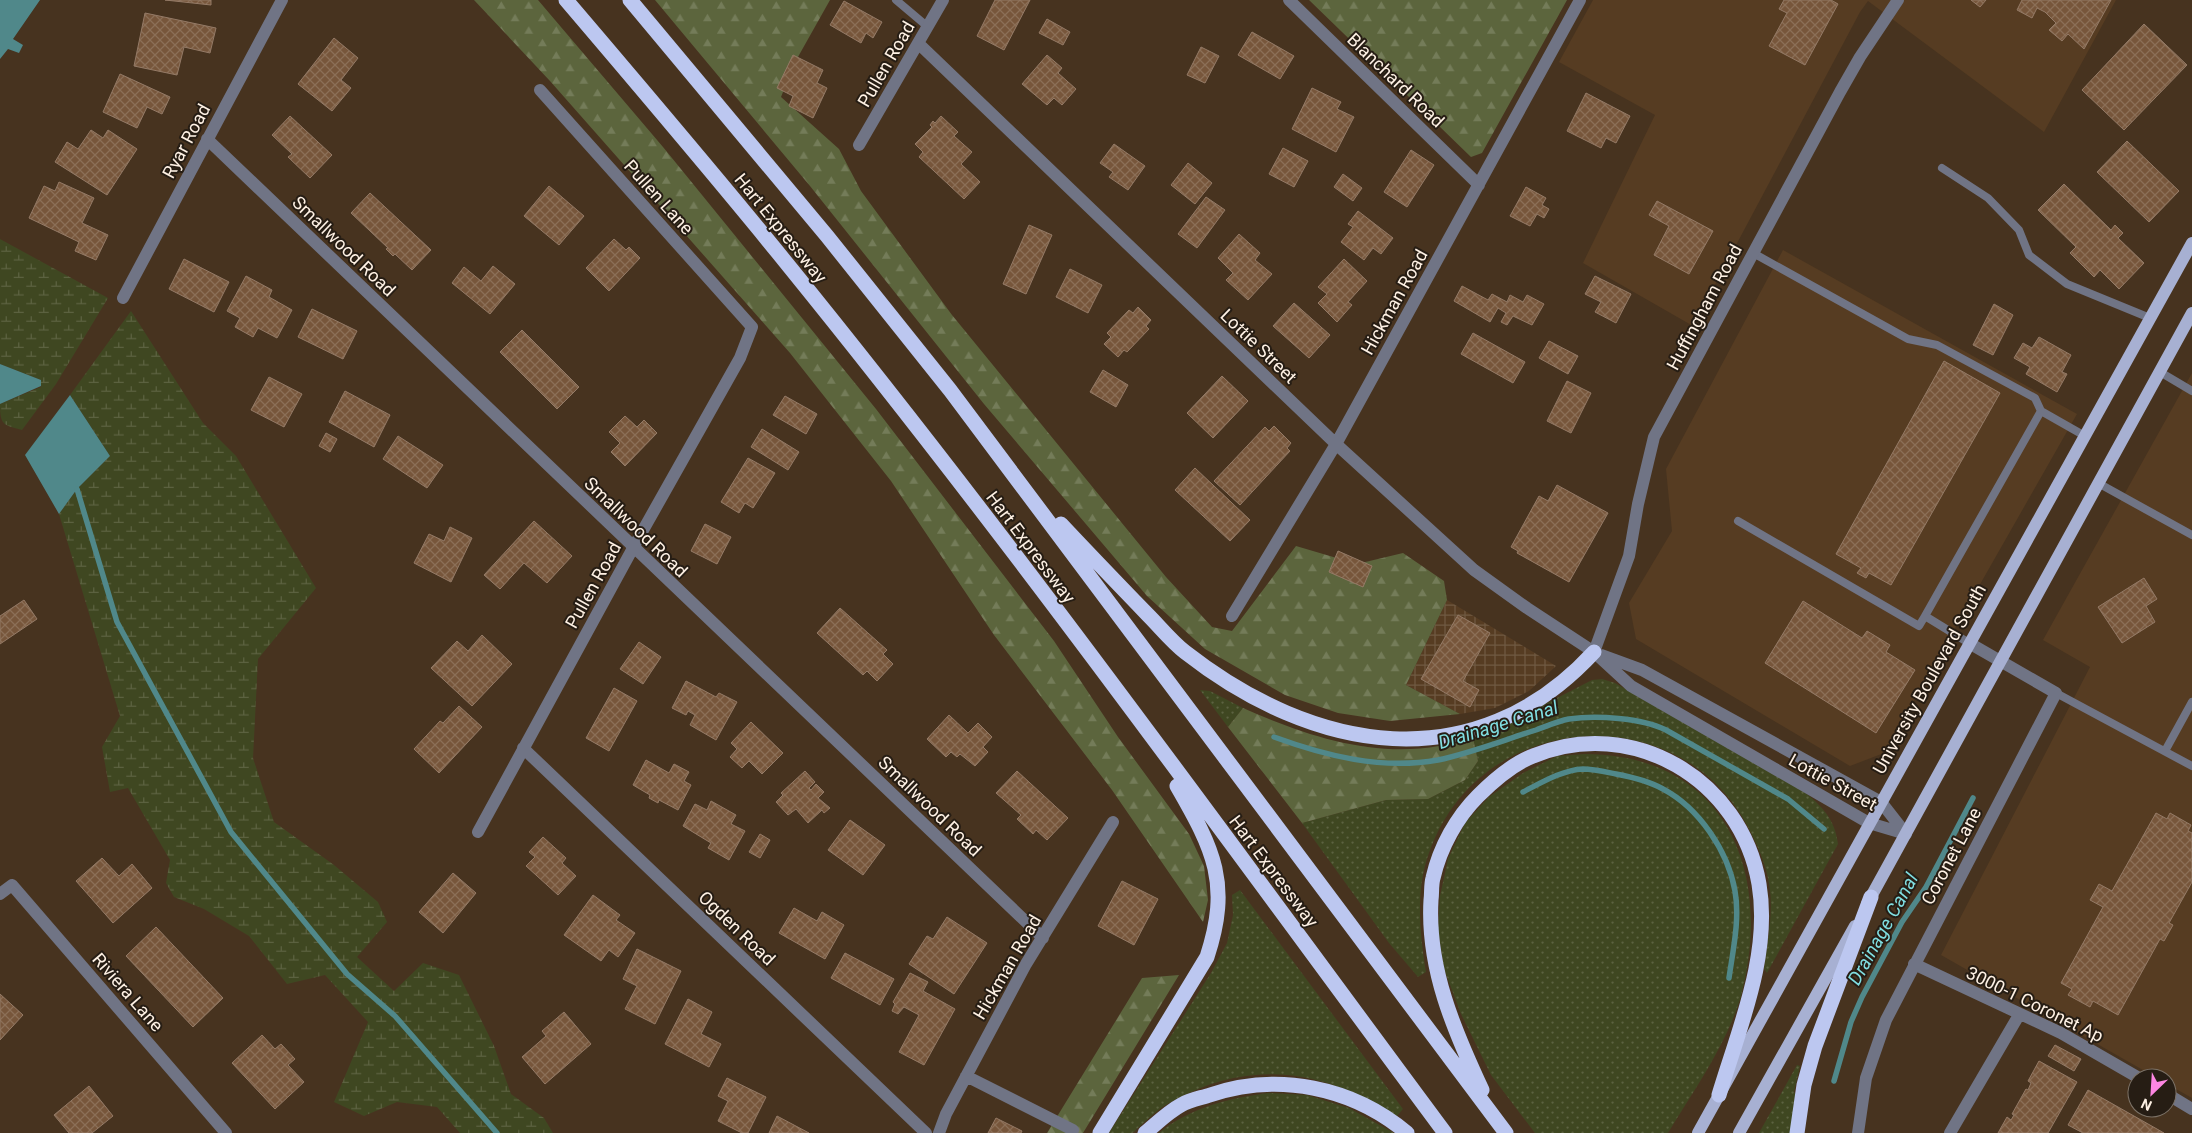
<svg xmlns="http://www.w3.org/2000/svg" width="2192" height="1133" font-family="Roboto,sans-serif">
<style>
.built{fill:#563c22}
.industrial{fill:url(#industrial-grid)}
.grass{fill:url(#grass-dots)}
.forest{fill:url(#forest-firs)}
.wetland{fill:url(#wetland-marsh)}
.water{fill:#50888a}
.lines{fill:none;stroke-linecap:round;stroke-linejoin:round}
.stream{stroke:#50888a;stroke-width:5.5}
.building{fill:url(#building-cross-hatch);stroke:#947a66}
.service{stroke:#707485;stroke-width:8}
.minor{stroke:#707485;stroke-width:12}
.primary{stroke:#a7b0d2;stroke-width:12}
.motorway{stroke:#bcc7f0;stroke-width:15}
.labels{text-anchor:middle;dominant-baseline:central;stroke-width:4;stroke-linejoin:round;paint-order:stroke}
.street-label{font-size:18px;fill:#fef1e4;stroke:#261d14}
.water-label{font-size:19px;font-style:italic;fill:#80dee1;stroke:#261d14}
</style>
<defs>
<pattern id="industrial-grid" width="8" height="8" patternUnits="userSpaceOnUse" patternTransform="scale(1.25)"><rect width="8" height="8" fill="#563c22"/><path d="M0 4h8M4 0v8" fill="none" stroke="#6f5942"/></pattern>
<pattern id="grass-dots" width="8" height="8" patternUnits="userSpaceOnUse" patternTransform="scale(1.25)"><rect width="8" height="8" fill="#3f4721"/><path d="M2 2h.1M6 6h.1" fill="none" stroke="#5c6241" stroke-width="1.8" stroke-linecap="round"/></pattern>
<pattern id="forest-firs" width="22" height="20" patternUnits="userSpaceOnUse" patternTransform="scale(1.25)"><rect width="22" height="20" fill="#5c653d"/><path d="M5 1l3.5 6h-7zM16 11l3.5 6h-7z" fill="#747c59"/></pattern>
<pattern id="wetland-marsh" width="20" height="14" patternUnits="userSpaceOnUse" patternTransform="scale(1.25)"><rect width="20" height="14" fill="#3f4721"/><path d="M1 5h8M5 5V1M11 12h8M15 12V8" fill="none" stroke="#5c6241"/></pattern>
<pattern id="building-cross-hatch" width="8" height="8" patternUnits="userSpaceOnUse" patternTransform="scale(1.25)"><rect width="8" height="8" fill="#77563b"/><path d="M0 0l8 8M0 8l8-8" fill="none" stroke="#8b6f57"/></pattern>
</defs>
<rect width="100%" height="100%" fill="#47331f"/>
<path class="built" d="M 1593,0 L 2116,0 L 2044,132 L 1868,1 L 1860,12 L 1693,326 L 1583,263 L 1655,115 L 1559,62 Z
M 1783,250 L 2077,414 L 1884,753 L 1850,766 L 1636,639 L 1629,603 L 1672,531 L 1666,469 Z
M 2192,373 L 2192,1098 L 2167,1084 L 2167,1078 L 2157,1078 L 1941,955 L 2090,667 L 2043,640 Z"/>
<path class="industrial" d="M 1447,600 L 1556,666 L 1529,691 L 1495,708 L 1460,714 L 1406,685 Z"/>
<path class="grass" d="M 1602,679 L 1615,683 L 1803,791 C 1822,806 1835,819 1838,844 L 1767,973 L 1764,969 C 1767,944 1773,917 1770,890 C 1768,872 1761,853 1753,837 C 1688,694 1480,706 1429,853 C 1415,891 1420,934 1426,972 L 1418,977 L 1389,943 L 1302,823 L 1386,800 L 1428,799 L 1465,780 L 1478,761 L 1473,738 L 1491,732 L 1592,680 Z
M 1200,690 L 1210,691 L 1243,708 L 1228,727 Z
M 1585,754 C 1726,755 1774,872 1741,996 C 1727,1044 1694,1090 1668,1133 L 1535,1133 L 1491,1075 L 1461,1014 L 1444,969 L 1438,930 L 1440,896 L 1448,859 L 1465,823 L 1489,797 L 1523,773 L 1557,756 Z
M 1240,890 L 1403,1109 L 1397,1116 C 1322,1069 1250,1058 1171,1102 C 1159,1108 1148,1119 1138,1128 C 1136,1129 1135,1132 1132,1133 C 1127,1133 1115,1133 1109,1133 L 1211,973 L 1227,943 L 1233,915 L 1232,895 Z
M 1797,1065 L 1800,1066 L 1794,1092 L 1796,1094 L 1790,1133 L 1759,1133 Z
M 1268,1093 L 1307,1095 L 1349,1108 L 1394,1133 L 1159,1133 C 1189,1108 1229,1098 1268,1093 Z"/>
<path class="forest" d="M 474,0 L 538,0 L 663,147 L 876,409 L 1054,641 L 1118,737 L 1189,834 L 1204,866 L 1208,900 L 1203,922 L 1112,790 L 994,635 L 891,481 L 790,353 L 550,81 Z
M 655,0 L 830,0 L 794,64 L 781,97 L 839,149 L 861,191 L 952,315 L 1166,577 L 1212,627 L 1232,631 L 1296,546 L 1357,564 L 1403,553 L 1444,581 L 1447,600 L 1406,685 L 1460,714 L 1390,721 L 1338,713 L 1285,695 L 1205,649 L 1147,596 L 984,404 L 810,186 Z
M 1309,0 L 1567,0 L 1482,153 L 1471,157 Z
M 1243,708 C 1304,735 1372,758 1439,746 C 1451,745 1462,741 1473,738 L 1478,761 L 1465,780 L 1428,799 L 1386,800 L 1302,823 L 1228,727 Z
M 1179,975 L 1083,1133 L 1047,1133 L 1142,978 Z"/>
<path class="wetland" d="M 0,239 L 108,298 L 56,384 L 22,430 C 3,425 0,425 0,404 L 41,387 L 41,380 L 0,364 Z
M 131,311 L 203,423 L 236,456 L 316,588 L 258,659 L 253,758 L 274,822 L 334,865 L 378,902 L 387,922 L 357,957 L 394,991 L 423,963 L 459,975 L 494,1046 L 511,1094 L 544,1118 L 553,1133 L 460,1133 L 437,1107 L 397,1102 L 364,1116 L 334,1102 L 368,1022 L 325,975 L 287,984 L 249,936 L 204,909 L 174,897 L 166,883 L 170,860 L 128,788 L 110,792 L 102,747 L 120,716 L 59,514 L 77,489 L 110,456 L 70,395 Z"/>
<path class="water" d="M 0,0 L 40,0 L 13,39 L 23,45 L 19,53 L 8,49 L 0,59 Z
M 0,364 L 41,380 L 41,386 L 0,404 Z
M 70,395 L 110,456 L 77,489 L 59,514 L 25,455 Z"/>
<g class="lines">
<path class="stream" d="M 77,489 L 117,622 L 231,832 L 347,974 L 395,1016 L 497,1133
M 1274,737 C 1326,756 1381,770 1438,760 C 1471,753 1504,740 1536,730 C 1547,726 1558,721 1569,719 C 1596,715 1642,718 1666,730 L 1788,799 L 1824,829
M 1523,792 C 1541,783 1562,770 1583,769 C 1593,769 1606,772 1616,774 C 1632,777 1649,781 1663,789 C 1699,808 1728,851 1735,891 C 1740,919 1733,950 1729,978
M 1834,1081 L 1851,1022 L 1862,997 L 1902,922 L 1926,887 L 1973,798"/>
</g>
<path class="building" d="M 165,0 L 211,0 L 211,5 Z
M 995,0 L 1030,0 L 1004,50 L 977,36 Z
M 1784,0 L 1831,0 L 1838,4 L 1805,65 L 1769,46 L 1787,13 L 1779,9 Z
M 1971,0 L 1986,0 L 1980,7 Z
M 2022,0 L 2111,0 L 2084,49 L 2068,34 L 2062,41 L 2049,30 L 2056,23 L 2045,12 L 2037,8 L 2032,18 L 2017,10 Z
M 844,1 L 882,22 L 873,38 L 866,33 L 861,43 L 830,25 Z
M 145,13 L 216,28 L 210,53 L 184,47 L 177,75 L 134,66 Z
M 1047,19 L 1070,32 L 1063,45 L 1039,33 Z
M 2144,24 L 2187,65 L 2124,130 L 2082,90 Z
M 1252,32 L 1294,56 L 1280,79 L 1238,55 Z
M 334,38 L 358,58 L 341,80 L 351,88 L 332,111 L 298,84 Z
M 1201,47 L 1219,56 L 1205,83 L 1187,75 Z
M 793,55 L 823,70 L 817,83 L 827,88 L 813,118 L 789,106 L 793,96 L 777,88 Z
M 1047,55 L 1062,68 L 1058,73 L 1076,89 L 1062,105 L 1054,98 L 1047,105 L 1022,84 Z
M 120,74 L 170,97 L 162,114 L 147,107 L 137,128 L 103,112 Z
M 1312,88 L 1341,102 L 1337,109 L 1354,117 L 1336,152 L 1292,129 Z
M 1586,93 L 1630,116 L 1616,143 L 1606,138 L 1601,148 L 1567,131 Z
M 290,116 L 332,155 L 310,178 L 288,157 L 292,154 L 272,135 Z
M 941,116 L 958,132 L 954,136 L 972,152 L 961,164 L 980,182 L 964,199 L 919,157 L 923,152 L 915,144 L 932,127 L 930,125 L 933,121 L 935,123 Z
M 91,130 L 103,138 L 108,130 L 137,149 L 107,195 L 55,162 L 67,142 L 78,149 Z
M 2127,141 L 2179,191 L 2149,222 L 2097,172 Z
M 1114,144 L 1145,166 L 1128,190 L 1109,177 L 1113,172 L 1100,163 Z
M 1283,148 L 1308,161 L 1294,187 L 1269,174 Z
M 1411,150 L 1434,165 L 1407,207 L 1384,192 Z
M 1188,163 L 1212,183 L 1195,204 L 1171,185 Z
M 1343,174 L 1362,188 L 1353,201 L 1334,187 Z
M 59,182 L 94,198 L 82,223 L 108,235 L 96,260 L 75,251 L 79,242 L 29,218 L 44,186 L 55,191 Z
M 2064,184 L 2111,230 L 2115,225 L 2123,233 L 2118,238 L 2144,263 L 2119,289 L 2100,270 L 2094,277 L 2070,253 L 2076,247 L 2038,210 Z
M 549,186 L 584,216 L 559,245 L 524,216 Z
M 1526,187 L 1546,198 L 1542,205 L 1549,209 L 1544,218 L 1537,214 L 1530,226 L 1510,216 Z
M 370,193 L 431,250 L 412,270 L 395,254 L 393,256 L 386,249 L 388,248 L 351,213 Z
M 1206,197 L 1225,210 L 1197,248 L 1178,234 Z
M 1657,201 L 1713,231 L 1689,274 L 1654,255 L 1669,226 L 1649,215 Z
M 1358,211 L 1393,238 L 1381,254 L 1373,248 L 1364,260 L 1341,242 L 1353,227 L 1348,224 Z
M 1029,225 L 1052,235 L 1026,294 L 1003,284 Z
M 1239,234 L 1260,253 L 1255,260 L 1272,274 L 1248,300 L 1226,280 L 1233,273 L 1218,258 Z
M 614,239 L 626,250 L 629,247 L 640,258 L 609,291 L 586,268 Z
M 184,259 L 229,282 L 214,312 L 169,289 Z
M 1344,259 L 1367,281 L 1348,302 L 1352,305 L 1337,322 L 1318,303 L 1327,294 L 1318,287 Z
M 493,266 L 515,284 L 490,314 L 452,283 L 464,267 L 481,281 Z
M 1070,269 L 1102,285 L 1088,313 L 1056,297 Z
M 246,276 L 272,290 L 269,297 L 292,310 L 277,338 L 258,328 L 253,337 L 235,327 L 240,318 L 227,311 Z
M 1595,276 L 1631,294 L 1616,323 L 1595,312 L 1601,302 L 1585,294 Z
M 1462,286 L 1488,300 L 1492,294 L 1507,302 L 1510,295 L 1523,302 L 1527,295 L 1544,304 L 1532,325 L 1513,316 L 1507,325 L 1501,322 L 1506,313 L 1498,308 L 1490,322 L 1454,301 Z
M 1294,303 L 1330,335 L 1309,358 L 1273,326 Z
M 1994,304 L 2013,315 L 1993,355 L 1973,345 Z
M 1138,307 L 1151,320 L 1146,326 L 1149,329 L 1127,352 L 1124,350 L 1118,357 L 1104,344 L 1111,337 L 1107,333 L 1129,310 L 1133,313 Z
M 312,309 L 357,331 L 343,359 L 298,337 Z
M 522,330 L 579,387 L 557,409 L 500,352 Z
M 1473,333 L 1525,362 L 1513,383 L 1461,354 Z
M 2039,337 L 2071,355 L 2062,372 L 2067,374 L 2057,392 L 2026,374 L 2030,367 L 2014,358 L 2023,343 L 2032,348 Z
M 1549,341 L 1578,356 L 1568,374 L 1539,358 Z
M 1944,361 L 2000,393 L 1891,585 L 1869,573 L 1866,578 L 1857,573 L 1861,568 L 1836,554 Z
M 1103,370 L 1128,385 L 1116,407 L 1090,392 Z
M 1222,376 L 1248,401 L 1213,438 L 1187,413 Z
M 269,377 L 302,394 L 284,427 L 251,410 Z
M 1567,381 L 1591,393 L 1571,433 L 1547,421 Z
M 345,391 L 390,415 L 374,447 L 329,422 Z
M 785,396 L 817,414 L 806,434 L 773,415 Z
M 625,416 L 637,427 L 644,420 L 657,433 L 625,466 L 611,452 L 620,443 L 609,432 Z
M 1274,426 L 1291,443 L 1287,448 L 1290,451 L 1240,505 L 1214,481 L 1265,427 L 1269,431 Z
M 762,429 L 799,452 L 788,470 L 751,447 Z
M 326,433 L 337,439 L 330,452 L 319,446 Z
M 398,436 L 443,465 L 427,488 L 383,459 Z
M 748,458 L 775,473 L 753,508 L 745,503 L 739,513 L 721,502 Z
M 1195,468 L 1250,520 L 1230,541 L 1175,490 Z
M 1557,485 L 1608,513 L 1569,582 L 1517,553 L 1518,551 L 1511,547 L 1539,496 L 1548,501 Z
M 534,521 L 572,556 L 547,583 L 524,563 L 500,589 L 484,575 Z
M 705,524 L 731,537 L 717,564 L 691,551 Z
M 450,527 L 472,538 L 451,582 L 414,563 L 429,534 L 444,541 Z
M 1338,551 L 1372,566 L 1363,587 L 1329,572 Z
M 2144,578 L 2157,599 L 2146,606 L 2155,622 L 2122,643 L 2098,607 Z
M 24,600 L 37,619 L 0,644 L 0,616 Z
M 1803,601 L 1862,638 L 1867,631 L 1890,645 L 1886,652 L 1915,670 L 1876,733 L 1765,663 Z
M 840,608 L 887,650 L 883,654 L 893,664 L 877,681 L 867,671 L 863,675 L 817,633 Z
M 1458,615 L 1490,633 L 1463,681 L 1479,690 L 1470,707 L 1421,679 Z
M 482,635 L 512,664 L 472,706 L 431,668 L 457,641 L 468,651 Z
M 639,642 L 661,657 L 643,684 L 620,669 Z
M 686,681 L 716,697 L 719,693 L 737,702 L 716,740 L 690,725 L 695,715 L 688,711 L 686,715 L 672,708 Z
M 614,688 L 637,701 L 609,751 L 586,738 Z
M 459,706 L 482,727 L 439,773 L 414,749 L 440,721 L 443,723 Z
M 949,715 L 968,733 L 978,723 L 992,737 L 983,747 L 988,752 L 975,766 L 960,754 L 957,757 L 951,752 L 946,757 L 927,739 Z
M 751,722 L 783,753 L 762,774 L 749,761 L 742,768 L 730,757 L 737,749 L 731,743 Z
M 646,760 L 669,773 L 674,764 L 689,772 L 684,781 L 691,785 L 678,810 L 659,800 L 658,803 L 649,798 L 650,795 L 633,785 Z
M 805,771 L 815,782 L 809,788 L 811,790 L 816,784 L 824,792 L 818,798 L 830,808 L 824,813 L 822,810 L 808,823 L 796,809 L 788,815 L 776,802 L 783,795 L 781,793 Z
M 1017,771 L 1068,818 L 1047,840 L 1036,830 L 1033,834 L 1017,819 L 1021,815 L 996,793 Z
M 711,801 L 736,815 L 731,824 L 745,831 L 729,860 L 708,848 L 711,843 L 683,826 L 695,804 L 707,810 Z
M 2156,813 L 2167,819 L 2170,813 L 2191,825 L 2188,831 L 2192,833 L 2192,882 L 2169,923 L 2173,925 L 2164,941 L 2160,939 L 2118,1015 L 2093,1001 L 2090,1007 L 2068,995 L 2072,989 L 2061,983 L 2103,907 L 2090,900 L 2099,884 L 2112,891 Z
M 850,820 L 885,845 L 863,875 L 828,850 Z
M 760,834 L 770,840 L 760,858 L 749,852 Z
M 543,837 L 566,858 L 562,863 L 576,876 L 558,895 L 526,866 L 535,857 L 529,852 Z
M 102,858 L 119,876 L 132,864 L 152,888 L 113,923 L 76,881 Z
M 453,873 L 476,893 L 443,933 L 419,912 Z
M 1122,881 L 1158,899 L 1134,945 L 1098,926 Z
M 593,895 L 620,915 L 616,920 L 635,933 L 618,957 L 609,950 L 601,961 L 564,935 Z
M 794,908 L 817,921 L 822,912 L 844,925 L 825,959 L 779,933 Z
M 947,917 L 987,943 L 954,994 L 909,964 L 927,936 L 933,939 Z
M 156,927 L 223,998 L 193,1027 L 126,956 Z
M 637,949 L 681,971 L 655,1024 L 625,1009 L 637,986 L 623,979 Z
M 845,953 L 894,979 L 880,1005 L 831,978 Z
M 910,973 L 928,982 L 923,991 L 955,1009 L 924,1065 L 899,1052 L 919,1015 L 904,1007 L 898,1014 L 892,1011 L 895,1004 L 893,1002 Z
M 0,994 L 23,1015 L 0,1040 Z
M 688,999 L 712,1012 L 701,1034 L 721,1044 L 709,1067 L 665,1044 Z
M 564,1012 L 591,1044 L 545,1084 L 522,1057 L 546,1036 L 542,1031 Z
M 262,1035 L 275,1049 L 281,1044 L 295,1059 L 288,1065 L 304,1082 L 275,1109 L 232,1063 Z
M 2055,1045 L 2081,1059 L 2074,1071 L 2048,1056 Z
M 2039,1061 L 2077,1082 L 2048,1133 L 1998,1133 L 2007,1117 L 2011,1120 L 2014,1115 L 2012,1114 L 2026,1089 L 2028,1090 L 2031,1083 L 2028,1081 Z
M 727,1078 L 766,1097 L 748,1133 L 742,1133 L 718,1121 L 728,1101 L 718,1096 Z
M 89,1086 L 113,1116 L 92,1133 L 69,1133 L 54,1115 Z
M 2088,1090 L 2164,1133 L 2083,1133 L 2068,1125 Z
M 777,1116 L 809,1133 L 769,1133 Z
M 996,1118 L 1022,1131 L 1021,1133 L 988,1133 Z"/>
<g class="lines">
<path class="service" d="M 896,0 L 928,27
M 1942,168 L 1988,198 L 2019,230 L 2029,255 L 2067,284 L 2150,318
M 1753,253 L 1908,339 L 1937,345 L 2035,398 L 2041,411 L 2085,436
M 2160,372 L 2192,391
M 2098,483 L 2192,535
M 1738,521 L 1919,626 L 1925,616 L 1969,643
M 1925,616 L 2041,411
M 2056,693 L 2192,766
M 2165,751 L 2192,702"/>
<path class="minor" d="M 1289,0 L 1479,185
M 919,44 L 1336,444 L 1474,570 L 1527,608 L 1594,652 L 1631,686 L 1869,823 L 1906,834
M 207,139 L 1043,938
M 859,145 L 943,0
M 123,298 L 282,0
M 1232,616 L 1336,444 L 1580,0
M 1594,652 L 1629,556 L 1638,504 L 1654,437 L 1840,92 L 1860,57 L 1898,0
M 1601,655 L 1642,670 L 1881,802 L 1906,834
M 523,748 L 926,1133
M 478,832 L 633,548 L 740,358 L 752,327 L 540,90
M 0,894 L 12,885 L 226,1133
M 1914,964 L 2061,1033 L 2139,1078
M 966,1076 L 1073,1130
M 2167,1094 L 2192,1109
M 939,1133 L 946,1114 L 1026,964 L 1113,822
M 1858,1133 L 1866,1078 L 1886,1020 L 2056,693 L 1969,643
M 1950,1133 L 2019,1015"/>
<path class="primary" d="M 1867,904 L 2192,313
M 1698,1133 L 2192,243
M 1739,1133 L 1855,926"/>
<path class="motorway" d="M 566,0 C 641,88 716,176 788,265 C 1017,547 1229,842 1445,1133
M 630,0 L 827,236 L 950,390 L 1506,1133
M 1061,524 C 1090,555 1119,585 1148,615 C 1160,627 1172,642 1185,652 C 1314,753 1474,782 1594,652
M 1482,1090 C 1454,1030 1427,968 1431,900 C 1432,893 1431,885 1433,878 C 1440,847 1457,817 1478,796 C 1494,780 1512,764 1533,756 C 1632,715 1741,779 1759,884 C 1771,955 1739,1028 1719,1095
M 1100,1133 L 1207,957 C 1231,884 1214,850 1177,786
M 1145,1133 C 1156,1124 1168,1112 1181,1105 C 1189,1100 1201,1098 1210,1095 C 1278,1072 1352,1087 1407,1133
M 1797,1133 L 1804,1085 L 1815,1046 L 1871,897"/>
</g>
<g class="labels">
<g class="street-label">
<text transform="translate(886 64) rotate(-60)">Pullen Road</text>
<text transform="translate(1396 80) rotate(44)">Blanchard Road</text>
<text transform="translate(186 141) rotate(-62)">Ryar Road</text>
<text transform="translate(659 197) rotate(48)">Pullen Lane</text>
<text transform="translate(781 228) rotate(51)">Hart Expressway</text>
<text transform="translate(344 246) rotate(44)">Smallwood Road</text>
<text transform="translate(1394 302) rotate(-61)">Hickman Road</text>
<text transform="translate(1704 307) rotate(-62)">Huffingham Road</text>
<text transform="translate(1259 346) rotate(44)">Lottie Street</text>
<text transform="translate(636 527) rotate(44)">Smallwood Road</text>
<text transform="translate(1031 547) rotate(53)">Hart Expressway</text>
<text transform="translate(593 585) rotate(-61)">Pullen Road</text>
<text transform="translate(1929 679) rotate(-61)">University Boulevard South</text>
<text transform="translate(1833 782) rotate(29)">Lottie Street</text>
<text transform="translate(930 806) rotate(44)">Smallwood Road</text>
<text transform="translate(1951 856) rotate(-62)">Coronet Lane</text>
<text transform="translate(1274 871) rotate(53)">Hart Expressway</text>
<text transform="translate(737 928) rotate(44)">Ogden Road</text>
<text transform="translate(1007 967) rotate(-60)">Hickman Road</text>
<text transform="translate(128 992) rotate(49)">Riviera Lane</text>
<text transform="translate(2035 1004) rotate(26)">3000-1 Coronet Ap</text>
</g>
<g class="water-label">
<text transform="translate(1498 725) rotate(-17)">Drainage Canal</text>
<text transform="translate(1883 929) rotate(-61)">Drainage Canal</text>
</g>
</g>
<g transform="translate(2152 1093) rotate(205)"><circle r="24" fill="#261d14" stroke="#7c7267"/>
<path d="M0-4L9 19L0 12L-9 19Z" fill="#fd86e2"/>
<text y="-8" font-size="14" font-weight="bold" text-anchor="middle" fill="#fef1e4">N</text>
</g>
</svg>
